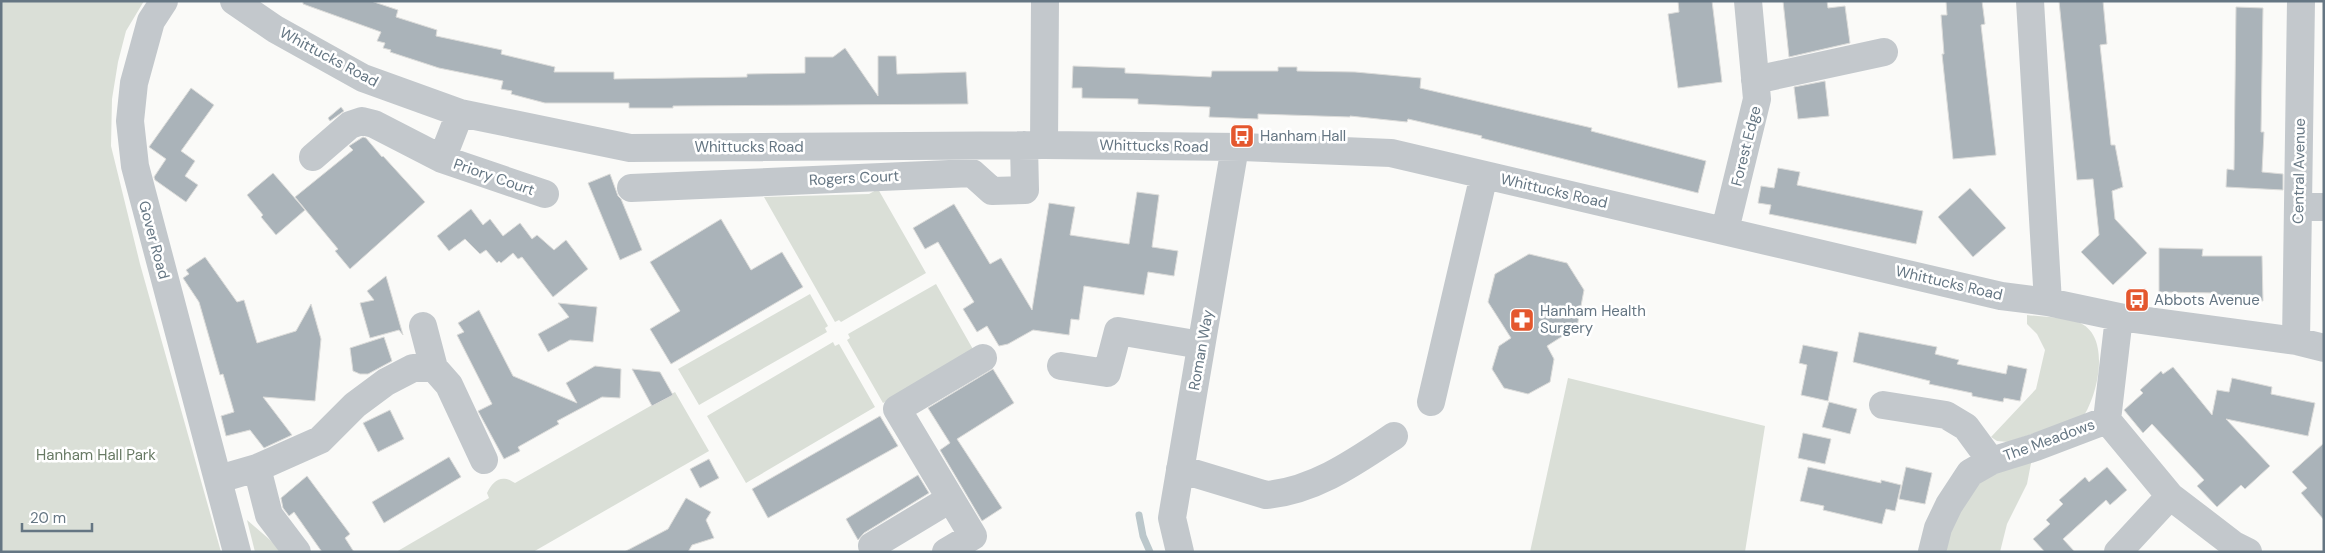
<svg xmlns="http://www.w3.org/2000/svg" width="2325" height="553" font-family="'DM Sans',sans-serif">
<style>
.green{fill:#dadfd7}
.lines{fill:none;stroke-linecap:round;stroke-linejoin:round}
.stream{stroke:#bbc7cb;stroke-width:7}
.building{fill:#aab3b9;stroke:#dcdcda}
.minor{stroke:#c3c8cc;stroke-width:28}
.labels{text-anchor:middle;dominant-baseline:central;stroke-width:5;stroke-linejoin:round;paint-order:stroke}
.street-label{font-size:15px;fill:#657683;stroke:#fff}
.poi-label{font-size:15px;fill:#657683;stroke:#fff;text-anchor:start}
.park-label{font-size:15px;fill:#687a64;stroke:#fff}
</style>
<rect width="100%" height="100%" fill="#fafaf8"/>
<path class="green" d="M 1,1 L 144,1 L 126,31 L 118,62 L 112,99 L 111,146 L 140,264 L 221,552 L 1,552 Z
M 878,189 L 926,273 L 841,322 L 839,320 L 835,322 L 764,197 L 869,194 Z
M 936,284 L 974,351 L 883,403 L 847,340 L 850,338 L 848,334 Z
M 810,294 L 828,326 L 825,328 L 827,332 L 699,405 L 678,369 Z
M 2027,315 C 2043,317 2063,317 2078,322 C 2112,335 2098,395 2083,417 L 2008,442 L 1997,441 L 1991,437 L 2036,389 L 2045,350 L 2037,334 L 2027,324 Z
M 833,342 L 835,346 L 839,344 L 875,407 L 746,483 L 707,416 Z
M 1568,378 L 1765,426 L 1745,552 L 1530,552 Z
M 675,392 L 709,451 L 533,552 L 396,552 L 489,498 L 487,493 C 493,480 502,474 515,483 Z
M 2032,458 L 2027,484 L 2007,524 L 2000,552 L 1946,552 L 1952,523 L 1982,478 Z
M 247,520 L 284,552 L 255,552 Z"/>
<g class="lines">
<path class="stream" d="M 1139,515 L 1143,536 L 1150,552"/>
</g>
<path class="building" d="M 303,1 L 371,1 L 398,10 L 396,17 L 437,30 L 436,36 L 502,50 L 501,54 L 555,67 L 554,72 L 614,72 L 614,79 L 747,77 L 747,74 L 805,73 L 805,57 L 833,57 L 845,48 L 878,96 L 878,56 L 896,56 L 897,74 L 966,72 L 968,104 L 673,106 L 673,108 L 629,108 L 629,103 L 545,103 L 511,94 L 512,91 L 501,89 L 503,81 L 439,68 L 390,52 L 391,50 L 383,48 L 385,43 L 377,41 L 381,32 L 303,4 Z
M 1678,1 L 1712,1 L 1722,82 L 1678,88 L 1668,14 L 1679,12 Z
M 1783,1 L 1827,1 L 1828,8 L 1845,6 L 1850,43 L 1789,57 Z
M 1946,1 L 1982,1 L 1985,24 L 1981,25 L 1996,155 L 1953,159 L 1942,54 L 1944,54 L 1941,15 L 1947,15 Z
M 2059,1 L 2103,1 L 2107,44 L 2100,45 L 2111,145 L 2115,145 L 2123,187 L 2112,191 L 2115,219 L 2147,253 L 2113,285 L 2081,252 L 2099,235 L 2093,179 L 2077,180 Z
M 2236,7 L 2263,8 L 2261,132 L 2264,132 L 2262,172 L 2283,174 L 2283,190 L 2226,187 L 2227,169 L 2234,170 Z
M 1073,66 L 1125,68 L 1125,73 L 1211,77 L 1212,71 L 1278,71 L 1278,67 L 1297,67 L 1297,71 L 1355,72 L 1421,78 L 1420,88 L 1592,128 L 1591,131 L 1706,161 L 1698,193 L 1481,138 L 1482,136 L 1408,119 L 1407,122 L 1350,116 L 1350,117 L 1258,114 L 1258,119 L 1209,117 L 1210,107 L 1138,104 L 1138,99 L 1082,98 L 1082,88 L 1072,88 Z
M 1825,81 L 1829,116 L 1798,119 L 1794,87 Z
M 191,88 L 214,105 L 181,151 L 195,161 L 185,176 L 198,185 L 186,202 L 155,180 L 154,177 L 166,159 L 149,147 Z
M 341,107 L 344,111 L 330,121 L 328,118 Z
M 363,137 L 366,138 L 382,157 L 383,156 L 425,202 L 350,269 L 335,251 L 338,249 L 295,197 L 353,150 L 349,146 Z
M 1778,168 L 1800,172 L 1797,185 L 1923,211 L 1916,244 L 1769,214 L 1771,205 L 1758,203 L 1761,186 L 1774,188 Z
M 273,173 L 305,210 L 276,235 L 261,217 L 263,215 L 247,195 Z
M 610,174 L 618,196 L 621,199 L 642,250 L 620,260 L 588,183 Z
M 1970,188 L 2006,228 L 1973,257 L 1938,217 Z
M 1137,192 L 1159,195 L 1152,247 L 1178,251 L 1174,276 L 1148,272 L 1144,295 L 1084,286 L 1079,320 L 1071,319 L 1069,335 L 1033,330 L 1008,344 L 999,346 L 987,326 L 977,332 L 963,309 L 974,302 L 938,242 L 925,249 L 913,228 L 954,204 L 990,264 L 1001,258 L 1032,310 L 1049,203 L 1075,207 L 1070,235 L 1129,244 Z
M 471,209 L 483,225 L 490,219 L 503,236 L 520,223 L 532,239 L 537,235 L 554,250 L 566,240 L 588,269 L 553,297 L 522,257 L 518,259 L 513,253 L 501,263 L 499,261 L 497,263 L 486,250 L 480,254 L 465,239 L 449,251 L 437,236 Z
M 721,219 L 751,270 L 782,252 L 803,287 L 671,364 L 650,329 L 680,311 L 650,262 Z
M 2159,248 L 2203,249 L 2202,256 L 2262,256 L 2263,301 L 2217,301 L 2217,293 L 2159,292 Z
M 1529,254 L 1567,263 L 1584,290 L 1577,327 L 1547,346 L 1554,359 L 1550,382 L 1528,394 L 1504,388 L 1492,369 L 1499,346 L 1511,338 L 1488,302 L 1495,274 Z
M 205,257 L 237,302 L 244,300 L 257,343 L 296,331 L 311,304 L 321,339 L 315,401 L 263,397 L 292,435 L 264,448 L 250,430 L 226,436 L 221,416 L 234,412 L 223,374 L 220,375 L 199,302 L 183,278 L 189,274 L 186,270 Z
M 386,276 L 403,335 L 399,330 L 370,338 L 360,303 L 374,300 L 367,291 Z
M 558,303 L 597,307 L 593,342 L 570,340 L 548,352 L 538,334 L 569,317 Z
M 479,310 L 513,376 L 577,403 L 566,383 L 595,366 L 621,369 L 620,398 L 602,397 L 557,421 L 559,424 L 518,447 L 520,451 L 504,459 L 478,411 L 492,404 L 457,335 L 464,332 L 458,323 Z
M 1859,332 L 1937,347 L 1935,354 L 1959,360 L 1957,364 L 2006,374 L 2008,365 L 2027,369 L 2020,401 L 2004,398 L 2003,402 L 1972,396 L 1972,393 L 1929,384 L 1930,381 L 1853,362 Z
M 384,337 L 392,361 L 368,374 L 360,374 L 353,371 L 350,348 Z
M 1803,345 L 1838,352 L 1828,401 L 1801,395 L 1807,365 L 1799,363 Z
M 2173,367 L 2212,415 L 2217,390 L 2229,392 L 2232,378 L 2272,387 L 2271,394 L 2315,403 L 2308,436 L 2226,419 L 2270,466 L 2245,489 L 2241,485 L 2217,507 L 2197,486 L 2204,480 L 2152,424 L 2143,433 L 2124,410 L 2143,393 L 2140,390 L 2161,371 L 2163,374 Z
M 632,369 L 660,372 L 673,395 L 652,406 Z
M 993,369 L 1014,403 L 957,439 L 1002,508 L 982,521 L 940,450 L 950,443 L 928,408 Z
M 1829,402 L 1857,409 L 1850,434 L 1822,427 Z
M 390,410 L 404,439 L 378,452 L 363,423 Z
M 880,416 L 898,446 L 768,518 L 752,489 Z
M 1803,433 L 1831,439 L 1825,464 L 1798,458 Z
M 2324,443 L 2324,520 L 2301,493 L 2307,488 L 2292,472 Z
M 449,457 L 461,477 L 384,523 L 372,502 Z
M 709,459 L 719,478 L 700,488 L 690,469 Z
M 1808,467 L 1881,483 L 1881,480 L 1901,485 L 1895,511 L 1886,509 L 1882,524 L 1823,510 L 1824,506 L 1800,501 Z
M 1906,467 L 1932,473 L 1925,504 L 1899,499 Z
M 2107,467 L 2127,490 L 2110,505 L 2106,500 L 2063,539 L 2075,552 L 2045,552 L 2033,539 L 2050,524 L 2046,520 L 2063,504 L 2059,500 L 2085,477 L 2089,482 Z
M 918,475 L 929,493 L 864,533 L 858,540 L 846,519 Z
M 307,476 L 350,534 L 345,538 L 354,552 L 322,552 L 294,512 L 289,516 L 283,508 L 281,498 Z
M 686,498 L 711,512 L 706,520 L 714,538 L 692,545 L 688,552 L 624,552 L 668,529 Z"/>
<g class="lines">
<path class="minor" d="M 164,1 L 151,21 L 134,83 L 130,121 L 135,166 L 237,552
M 234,1 L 275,29 L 363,78 L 460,113 L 630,148 L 1044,145 L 1242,147 L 1391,153 L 2001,296 L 2048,302 L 2119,317 L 2296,341 L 2324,348
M 2030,1 L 2048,302
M 1755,80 L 1884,52
M 1044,145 L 1045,1
M 313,157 L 350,125 L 362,121 L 374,124 L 442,159 L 545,194
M 442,159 L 460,113
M 631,188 L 972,173 L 992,191 L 1025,190 L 1024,145
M 2298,207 L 2324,207
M 1725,230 L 1757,99 L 1748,1
M 423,326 L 434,368
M 2296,341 L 2301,1
M 1061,366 L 1107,373 L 1118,331 L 1201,345
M 1431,402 L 1484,175
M 1883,405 L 1946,415 L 1966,427 L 1991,461
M 2107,420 L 2170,496 L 2234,545 L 2248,552
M 257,468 L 269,515 L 297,552
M 1180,469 L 1266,495 C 1314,491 1355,462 1394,436
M 219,479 L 257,468 L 320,440 L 355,405 L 386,382 L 413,368 L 434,368 L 449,385 L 484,460
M 875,552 L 872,546 L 950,499
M 946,552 L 973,536 L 897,409 L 983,358
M 1180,552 L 1172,518 L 1235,147
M 1932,552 L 1938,528 L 1949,505 L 1970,473 L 1991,461 L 2036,447 L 2107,420 L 2119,317
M 2118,552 L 2170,496"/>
</g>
<defs>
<symbol id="bus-square" viewBox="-11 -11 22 22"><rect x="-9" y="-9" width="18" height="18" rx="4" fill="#e4572e" stroke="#fff"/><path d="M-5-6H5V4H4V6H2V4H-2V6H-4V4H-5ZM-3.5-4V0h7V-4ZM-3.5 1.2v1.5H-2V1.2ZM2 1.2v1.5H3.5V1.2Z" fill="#fff"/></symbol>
<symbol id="pharmacy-square" viewBox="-11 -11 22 22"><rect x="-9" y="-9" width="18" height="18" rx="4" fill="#e4572e" stroke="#fff"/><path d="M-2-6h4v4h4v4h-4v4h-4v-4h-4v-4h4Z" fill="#fff"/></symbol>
</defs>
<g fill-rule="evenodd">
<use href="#bus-square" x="1228" y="122" width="28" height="28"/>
<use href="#bus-square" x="2123" y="286" width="28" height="28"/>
<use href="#pharmacy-square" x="1508" y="306" width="28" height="28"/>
</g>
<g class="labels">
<g class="street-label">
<text transform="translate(329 57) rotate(28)">Whittucks Road</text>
<text transform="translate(1154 146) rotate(1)">Whittucks Road</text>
<text transform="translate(1746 146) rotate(-76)">Forest Edge</text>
<text x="749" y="147">Whittucks Road</text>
<text transform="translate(2299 171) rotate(-89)">Central Avenue</text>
<text transform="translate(494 177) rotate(19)">Priory Court</text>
<text transform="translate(854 178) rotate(-3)">Rogers Court</text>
<text transform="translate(1554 191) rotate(13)">Whittucks Road</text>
<text transform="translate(154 240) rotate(75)">Gover Road</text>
<text transform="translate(1949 283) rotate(13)">Whittucks Road</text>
<text transform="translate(1201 350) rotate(-80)">Roman Way</text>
<text transform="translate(2049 440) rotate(-20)">The Meadows</text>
</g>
<g class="poi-label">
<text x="1260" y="136">Hanham Hall</text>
<text x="2154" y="300">Abbots Avenue</text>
<text x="1540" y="311">Hanham Health<tspan x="1540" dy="17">Surgery</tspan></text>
</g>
<g class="park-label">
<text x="96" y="455">Hanham Hall Park</text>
</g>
</g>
<rect width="2325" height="553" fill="none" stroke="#657683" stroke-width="5"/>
<path d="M22 523v8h70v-8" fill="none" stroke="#657683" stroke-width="2.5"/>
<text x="30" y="523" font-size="15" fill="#657683" stroke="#ffffff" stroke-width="4" paint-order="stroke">20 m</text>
</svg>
